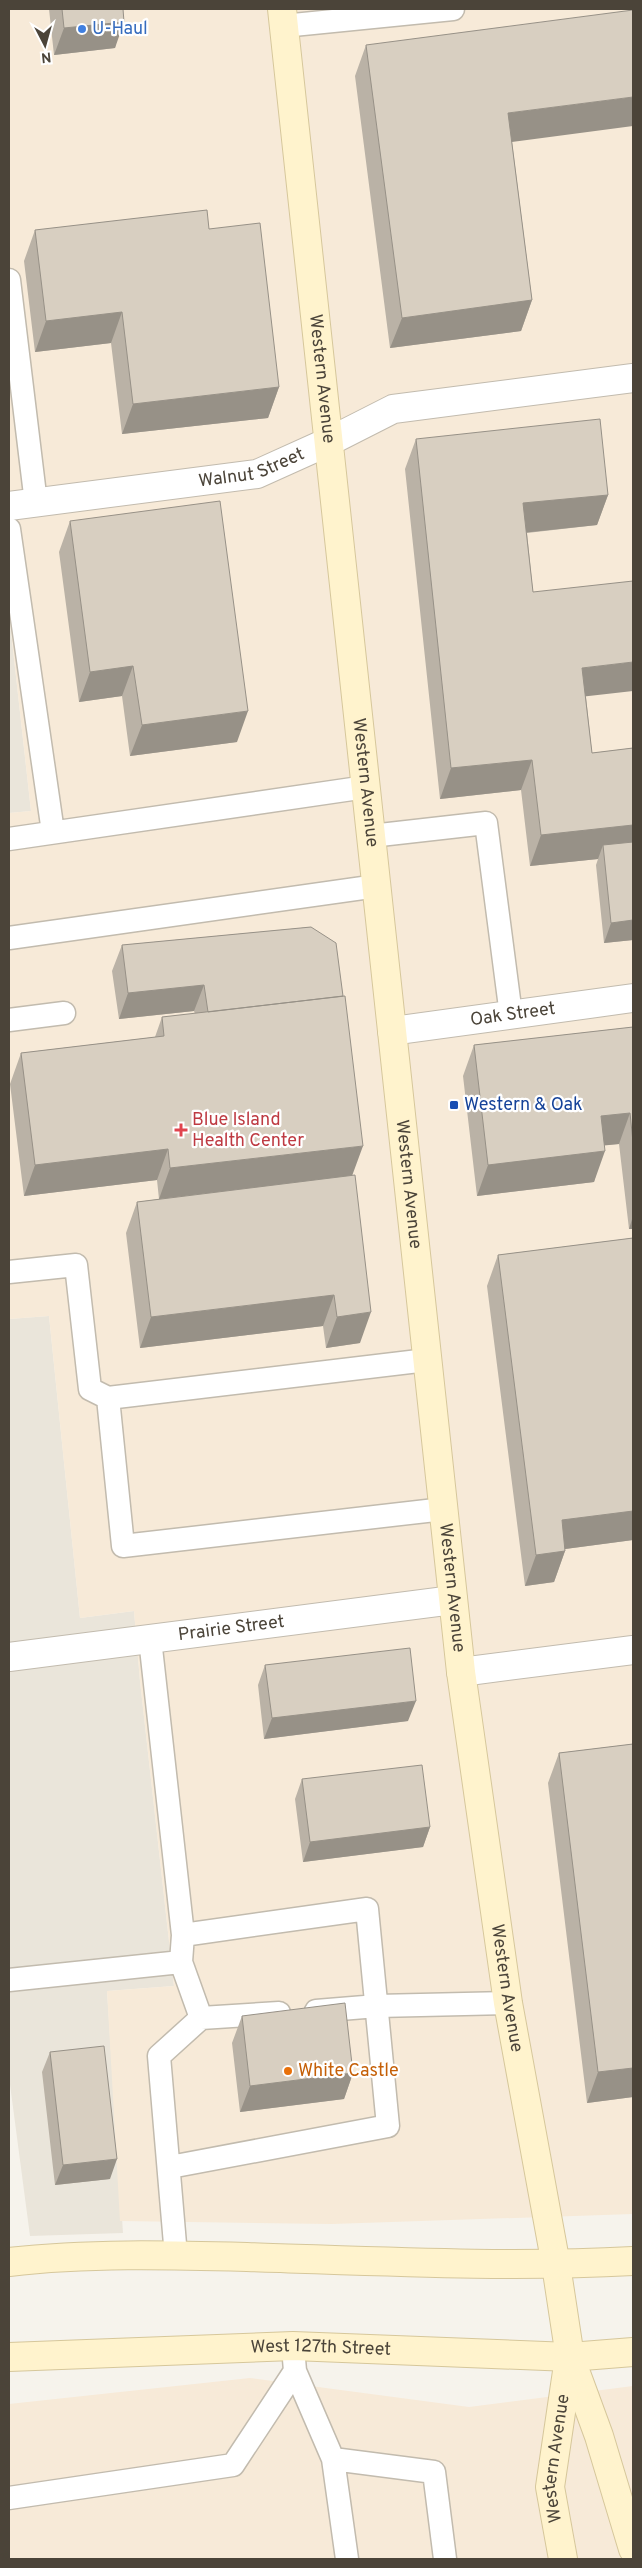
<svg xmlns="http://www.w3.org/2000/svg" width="642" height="2568" font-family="Overpass,sans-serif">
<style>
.residential{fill:#eae5da}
.commercial{fill:#f7ead8}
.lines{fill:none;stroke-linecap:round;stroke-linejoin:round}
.lane-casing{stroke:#c2bbae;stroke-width:25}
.street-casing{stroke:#c2bbae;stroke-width:30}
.secondary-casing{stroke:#d6c79b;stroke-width:30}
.lane{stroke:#fff;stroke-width:22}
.street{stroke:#fff;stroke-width:28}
.secondary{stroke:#fff3cd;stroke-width:28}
.wall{fill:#bab2a6}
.shaded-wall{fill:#979187}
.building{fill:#d8cfc1;stroke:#979187}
.shop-dot{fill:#3f7fe0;stroke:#fff;stroke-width:2}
.transit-dot{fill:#1a4fb4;stroke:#fff;stroke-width:2}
.health-dot{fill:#e0444e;stroke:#fff;stroke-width:2}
.food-dot{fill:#e8710a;stroke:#fff;stroke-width:2}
.labels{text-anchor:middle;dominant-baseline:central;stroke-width:4.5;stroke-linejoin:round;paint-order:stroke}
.shop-label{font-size:18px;fill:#366cbe;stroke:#fff;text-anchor:start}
.street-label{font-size:18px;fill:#4b4439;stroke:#fff}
.transit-label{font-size:18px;fill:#164399;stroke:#fff;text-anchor:start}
.health-label{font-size:18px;fill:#be3a42;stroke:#fff;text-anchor:start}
.food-label{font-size:18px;fill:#c56008;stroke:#fff;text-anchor:start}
</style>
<rect width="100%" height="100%" fill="#f6f3ec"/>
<path class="residential" d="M 9,614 L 31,811 L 9,813 Z
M 49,1316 L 80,1618 L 134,1611 L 140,1681 L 174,1986 L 107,1991 L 123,2233 L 30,2236 L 9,2077 L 9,1319 Z"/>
<path class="commercial" d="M 9,9 L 633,9 L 633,2214 L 332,2224 L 120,2221 L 107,1991 L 174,1986 L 140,1681 L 134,1611 L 80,1618 L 49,1316 L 9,1319 L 9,813 L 31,811 L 9,614 Z
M 250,2378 L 469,2407 L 633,2386 L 633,2559 L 9,2559 L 9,2404 Z"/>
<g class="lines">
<defs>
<path id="lane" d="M 283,26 L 453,9
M 9,280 L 36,503
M 9,529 L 53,832
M 371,836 L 486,823 L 511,1015
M 9,839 L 366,787
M 9,938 L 377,886
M 9,1020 L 64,1013
M 9,1272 L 76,1265 L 90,1389 L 108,1398
M 427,1360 L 108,1398 L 123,1546 L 444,1509
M 150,1639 L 183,1935 L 181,1962 L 201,2018
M 9,1980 L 181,1962
M 316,2011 L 377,2006 L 508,2003
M 170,2167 L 388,2126 L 367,1909 L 183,1935
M 176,2256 L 159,2056 L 201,2018 L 279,2013
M 294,2359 L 295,2371 L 333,2459 L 347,2559
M 333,2459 L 434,2472 L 445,2559
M 9,2498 L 233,2465 L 295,2371"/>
<g id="street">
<path id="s1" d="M 9,506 L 257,474 L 328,442 L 393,409 L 633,378"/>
<path id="s2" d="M 392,1031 L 633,998"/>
<path id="s3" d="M 9,1657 L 453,1600"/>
<path d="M 461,1672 L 633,1650"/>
</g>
<g id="secondary">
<path id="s4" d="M 282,9 L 461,1672 L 508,2003 L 556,2265 L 570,2357 L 599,2436 L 633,2549"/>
<path d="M 9,2262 C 87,2253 168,2255 247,2257 C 376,2261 505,2268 633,2261"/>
<path id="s5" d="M 9,2357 L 293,2346 L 570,2357 L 633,2352"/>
<path id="s6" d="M 563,2559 L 550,2487 L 569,2358"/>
</g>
</defs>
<use href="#lane" class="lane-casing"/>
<use href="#street" class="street-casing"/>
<use href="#secondary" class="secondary-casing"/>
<use href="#lane" class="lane"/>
<use href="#street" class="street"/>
<use href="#secondary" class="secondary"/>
</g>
<path class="wall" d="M 49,9 L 123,9 L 115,48 L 54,55 Z
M 366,45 L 512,142 L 532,300 L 521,331 L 390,348 L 355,76 Z
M 209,229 L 279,387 L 268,418 L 122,434 L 111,343 L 35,352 L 24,261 L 35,230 Z
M 416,439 L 608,495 L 597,525 L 527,533 L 533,592 L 586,697 L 592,753 L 633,748 L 633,940 L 604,943 L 596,865 L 598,859 L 530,866 L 521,790 L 440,799 L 405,469 Z
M 70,521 L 237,742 L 130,756 L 122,696 L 79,702 L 59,552 Z
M 311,927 L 352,1176 L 360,1343 L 326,1348 L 323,1326 L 140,1348 L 126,1233 L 137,1202 L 159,1199 L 157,1180 L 24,1196 L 10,1084 L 21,1053 L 155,1037 L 162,1017 L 195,1014 L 194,1011 L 119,1019 L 112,971 L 122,945 Z
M 633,1027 L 633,1229 L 629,1229 L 619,1144 L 604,1145 L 594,1182 L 477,1196 L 463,1076 L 474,1045 Z
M 633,1238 L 633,1540 L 565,1549 L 565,1551 L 554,1582 L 525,1586 L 487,1286 L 498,1255 Z
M 265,1665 L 408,1721 L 264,1739 L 258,1685 Z
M 633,1744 L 633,2097 L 587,2103 L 548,1783 L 559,1753 Z
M 302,1779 L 430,1827 L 423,1847 L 303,1862 L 295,1799 Z
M 242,2016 L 353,2073 L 344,2099 L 240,2112 L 232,2043 Z
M 50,2052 L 110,2179 L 55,2185 L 42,2072 Z"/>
<path class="shaded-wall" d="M 124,22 L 115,48 L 54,55 L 64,28 Z
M 633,97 L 633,126 L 497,144 L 508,113 Z
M 532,300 L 521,331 L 390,348 L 402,318 Z
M 122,312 L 111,343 L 35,352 L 46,321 Z
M 279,387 L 268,418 L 122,434 L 133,404 Z
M 608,495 L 597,525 L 512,534 L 523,503 Z
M 633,662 L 633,691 L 571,698 L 582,668 Z
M 133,666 L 122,696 L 79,702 L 90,672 Z
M 248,711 L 237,742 L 130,756 L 142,725 Z
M 532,760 L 521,790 L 440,799 L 451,768 Z
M 633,825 L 633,855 L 603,845 L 598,859 L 530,866 L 541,835 Z
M 633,920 L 633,940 L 604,943 L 611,923 Z
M 204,985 L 194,1011 L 119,1019 L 128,993 Z
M 630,1113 L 619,1144 L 589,1147 L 601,1116 Z
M 363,1146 L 352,1176 L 159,1199 L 170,1168 Z
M 168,1149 L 157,1180 L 24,1196 L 35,1165 Z
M 605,1151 L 594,1182 L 477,1196 L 488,1165 Z
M 633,1216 L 633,1229 L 629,1229 Z
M 334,1295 L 323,1326 L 140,1348 L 151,1317 Z
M 371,1312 L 360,1343 L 326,1348 L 337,1317 Z
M 633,1511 L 633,1540 L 550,1551 L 562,1520 Z
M 565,1551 L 554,1582 L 525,1586 L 536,1555 Z
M 416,1701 L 408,1721 L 264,1739 L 272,1718 Z
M 430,1827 L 423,1847 L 303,1862 L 310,1842 Z
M 633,2068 L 633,2097 L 587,2103 L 598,2072 Z
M 353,2073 L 344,2099 L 240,2112 L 250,2086 Z
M 117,2159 L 110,2179 L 55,2185 L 63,2165 Z"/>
<path class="building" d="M 62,9 L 123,9 L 124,22 L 64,28 Z
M 633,10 L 633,97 L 508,113 L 532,300 L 402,318 L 366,45 Z
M 207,210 L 209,229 L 260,223 L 279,387 L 133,404 L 122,312 L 46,321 L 35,230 Z
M 600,419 L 608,495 L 523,503 L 533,592 L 633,581 L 633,662 L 582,668 L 592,753 L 633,748 L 633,825 L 541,835 L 532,760 L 451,768 L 416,439 Z
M 220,501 L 248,711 L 142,725 L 133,666 L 90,672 L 70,521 Z
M 633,842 L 633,920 L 611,923 L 603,845 Z
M 311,927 L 336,943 L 343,996 L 208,1012 L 204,985 L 128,993 L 122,945 Z
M 345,996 L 363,1146 L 170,1168 L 168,1149 L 35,1165 L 21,1053 L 164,1036 L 162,1017 Z
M 633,1027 L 633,1142 L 630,1113 L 601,1116 L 605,1151 L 488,1165 L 474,1045 Z
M 355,1175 L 371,1312 L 337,1317 L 334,1295 L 151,1317 L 137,1202 Z
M 633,1238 L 633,1511 L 562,1520 L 565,1551 L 536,1555 L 498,1255 Z
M 410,1648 L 416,1701 L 272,1718 L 265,1665 Z
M 633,1744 L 633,2068 L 598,2072 L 559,1753 Z
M 422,1765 L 430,1827 L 310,1842 L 302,1779 Z
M 345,2003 L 353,2073 L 250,2086 L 242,2016 Z
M 104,2046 L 117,2159 L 63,2165 L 50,2052 Z"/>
<circle class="shop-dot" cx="82" cy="29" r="5"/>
<rect class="transit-dot" x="449" y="1100" width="10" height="10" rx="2.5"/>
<path class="health-dot" d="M178.5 1122.5h5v5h5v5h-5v5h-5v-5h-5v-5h5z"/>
<circle class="food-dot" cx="288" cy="2071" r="5"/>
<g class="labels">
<g class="shop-label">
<text x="92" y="29">U-Haul</text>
</g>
<g class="street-label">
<text stroke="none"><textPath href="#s4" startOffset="372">Western Avenue</textPath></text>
<text stroke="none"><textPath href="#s1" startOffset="246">Walnut Street</textPath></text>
<text stroke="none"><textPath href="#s4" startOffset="778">Western Avenue</textPath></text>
<text stroke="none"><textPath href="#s2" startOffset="122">Oak Street</textPath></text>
<text stroke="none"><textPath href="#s4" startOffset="1182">Western Avenue</textPath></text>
<text stroke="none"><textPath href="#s4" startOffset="1588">Western Avenue</textPath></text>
<text stroke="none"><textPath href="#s3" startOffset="224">Prairie Street</textPath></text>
<text stroke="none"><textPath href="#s4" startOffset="1992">Western Avenue</textPath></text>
<text stroke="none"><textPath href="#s5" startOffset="312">West 127th Street</textPath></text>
<text stroke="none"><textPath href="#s6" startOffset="102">Western Avenue</textPath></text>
</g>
<g class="transit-label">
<text x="464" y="1105">Western &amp; Oak</text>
</g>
<g class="health-label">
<text x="192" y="1120">Blue Island<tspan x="192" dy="21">Health Center</tspan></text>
</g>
<g class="food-label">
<text x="298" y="2071">White Castle</text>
</g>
</g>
<rect width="642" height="2568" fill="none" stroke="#4b4439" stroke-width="20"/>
<g transform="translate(45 45) rotate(174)" stroke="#ffffff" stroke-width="4" paint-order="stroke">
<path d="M0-4L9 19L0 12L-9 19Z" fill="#4b4439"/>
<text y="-8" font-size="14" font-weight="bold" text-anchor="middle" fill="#4b4439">N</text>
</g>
</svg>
